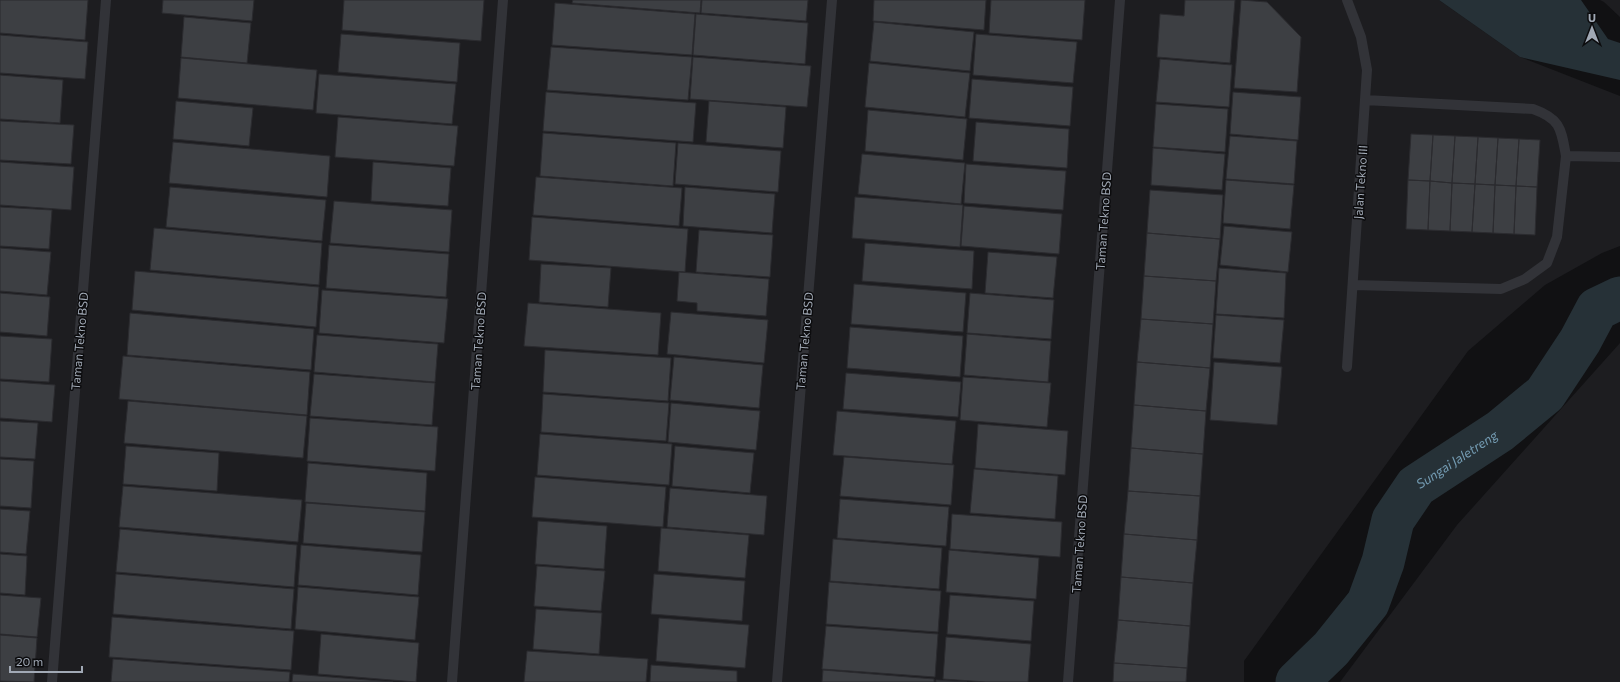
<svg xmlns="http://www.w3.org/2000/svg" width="1620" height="682" font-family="Commissioner,sans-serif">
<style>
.built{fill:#1d1d20}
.water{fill:#263137}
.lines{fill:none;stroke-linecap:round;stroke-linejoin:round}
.river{stroke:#263137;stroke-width:43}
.building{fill:#3d3f43;stroke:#2b2b2f}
.lane{stroke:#323338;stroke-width:10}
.labels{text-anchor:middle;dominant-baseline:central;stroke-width:3;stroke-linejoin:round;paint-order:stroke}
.street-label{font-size:12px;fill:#a1a9b5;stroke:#0c0c0e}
.water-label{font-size:13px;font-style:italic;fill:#749cb3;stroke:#0c0c0e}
</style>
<rect width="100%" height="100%" fill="#111113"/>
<path class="built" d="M 0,0 L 1439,0 L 1520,57 L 1620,96 L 1620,246 L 1602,253 L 1545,285 L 1468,351 L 1244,661 L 1244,682 L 0,682 Z
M 1600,0 L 1620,0 L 1620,17 L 1604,2 Z
M 1620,343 L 1620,682 L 1340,682 L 1457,525 Z"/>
<path class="water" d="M 1439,0 L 1581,0 L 1608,39 L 1620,43 L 1620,80 L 1520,57 Z"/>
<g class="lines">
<path class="river" id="s1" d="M 1297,682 L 1331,649 L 1368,603 L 1383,562 L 1393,520 L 1416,486 L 1500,431 L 1545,394 L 1580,341 L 1597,309 L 1620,298"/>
</g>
<path class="building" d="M 0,0 L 88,0 L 85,40 L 0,33 Z
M 163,0 L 254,0 L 252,21 L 162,13 Z
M 344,0 L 484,0 L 481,41 L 342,30 Z
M 573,0 L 701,0 L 700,13 L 572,3 Z
M 702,0 L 808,0 L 806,21 L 701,13 Z
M 874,0 L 986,0 L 984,30 L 873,21 Z
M 991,0 L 1085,0 L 1082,40 L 989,33 Z
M 1185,0 L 1235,0 L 1230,63 L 1157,57 L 1160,14 L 1184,16 Z
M 1241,0 L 1267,2 L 1301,37 L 1297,92 L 1234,88 Z
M 555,3 L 695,14 L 692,55 L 552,45 Z
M 696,14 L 808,23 L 805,64 L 693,55 Z
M 184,17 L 251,23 L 247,63 L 181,57 Z
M 874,22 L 974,32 L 970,71 L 870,61 Z
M 341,34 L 460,43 L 457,82 L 338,72 Z
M 976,34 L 1077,42 L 1073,83 L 973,75 Z
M 0,35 L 88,42 L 85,79 L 0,73 Z
M 551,47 L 692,57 L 688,100 L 547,90 Z
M 693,57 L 811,66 L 807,107 L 690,99 Z
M 181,58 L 317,70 L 313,110 L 178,98 Z
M 1160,59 L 1232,65 L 1229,107 L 1156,102 Z
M 869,63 L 970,73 L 965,117 L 865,107 Z
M 319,74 L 456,84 L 452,124 L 316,113 Z
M 0,75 L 63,80 L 60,123 L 0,119 Z
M 972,79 L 1073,87 L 1070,126 L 969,118 Z
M 546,92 L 696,103 L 693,142 L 543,131 Z
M 1233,92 L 1301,97 L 1298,140 L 1230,134 Z
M 176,101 L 253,108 L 249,146 L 173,139 Z
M 709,101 L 786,107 L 783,148 L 706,142 Z
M 1156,104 L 1228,109 L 1225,152 L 1153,147 Z
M 868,110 L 967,119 L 963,160 L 865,151 Z
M 338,117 L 458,126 L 454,166 L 335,157 Z
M 0,121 L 74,125 L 71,164 L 0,160 Z
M 976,122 L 1069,129 L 1067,168 L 973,161 Z
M 543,133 L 676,143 L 673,186 L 540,176 Z
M 1411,134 L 1433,135 L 1430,181 L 1408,180 Z
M 1433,135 L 1455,136 L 1452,183 L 1430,181 Z
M 1230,136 L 1297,141 L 1294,184 L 1226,179 Z
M 1455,136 L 1478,137 L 1475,184 L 1452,183 Z
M 1478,137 L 1498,138 L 1495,185 L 1475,184 Z
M 1498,138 L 1519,139 L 1516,186 L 1495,185 Z
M 1519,139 L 1540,140 L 1537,187 L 1516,186 Z
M 173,142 L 330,156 L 327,197 L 169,183 Z
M 678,143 L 781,151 L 778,192 L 675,184 Z
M 1153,148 L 1225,154 L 1222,190 L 1151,185 Z
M 862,154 L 965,163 L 961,204 L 858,194 Z
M 0,162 L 74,167 L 71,210 L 0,205 Z
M 373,162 L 451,168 L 448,206 L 371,201 Z
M 966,164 L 1066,171 L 1063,210 L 964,203 Z
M 536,177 L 682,188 L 679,226 L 533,215 Z
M 1226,180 L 1294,185 L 1290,229 L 1223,223 Z
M 1408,180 L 1430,181 L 1428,230 L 1406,229 Z
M 1430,181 L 1452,183 L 1450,231 L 1428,230 Z
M 1452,183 L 1475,184 L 1472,232 L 1450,231 Z
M 1475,184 L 1495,185 L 1493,233 L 1472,232 Z
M 1495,185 L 1516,186 L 1514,234 L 1493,233 Z
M 1516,186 L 1537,187 L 1535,235 L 1514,234 Z
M 170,187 L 326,200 L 322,241 L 166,227 Z
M 685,187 L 775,194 L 772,233 L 683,226 Z
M 1150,190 L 1223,195 L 1220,239 L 1147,233 Z
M 855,197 L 963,205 L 960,247 L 852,238 Z
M 334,201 L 452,210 L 449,252 L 330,243 Z
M 964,206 L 1062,214 L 1059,254 L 961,246 Z
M 0,207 L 52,210 L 49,249 L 0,246 Z
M 532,217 L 688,229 L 685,272 L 529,260 Z
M 1224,226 L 1292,232 L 1288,272 L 1220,265 Z
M 154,228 L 322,243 L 319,285 L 150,270 Z
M 699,230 L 773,235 L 770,277 L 696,272 Z
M 1147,233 L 1220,239 L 1216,281 L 1144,276 Z
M 865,243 L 974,251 L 972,289 L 862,281 Z
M 329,245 L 449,254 L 446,297 L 326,288 Z
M 0,248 L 51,252 L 47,295 L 0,291 Z
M 988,252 L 1057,257 L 1053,298 L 985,293 Z
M 541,264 L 611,268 L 608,307 L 539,302 Z
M 1219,268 L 1286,273 L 1284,318 L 1216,314 Z
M 135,271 L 319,287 L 316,327 L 132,310 Z
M 679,272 L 769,279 L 766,316 L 697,311 L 697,303 L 677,301 Z
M 1144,276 L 1216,281 L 1213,324 L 1141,319 Z
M 854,284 L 966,293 L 963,332 L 851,324 Z
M 322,290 L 448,299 L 444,343 L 319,333 Z
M 0,293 L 50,297 L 47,336 L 0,332 Z
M 970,293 L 1054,300 L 1051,339 L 967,333 Z
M 528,303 L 661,313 L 658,355 L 524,346 Z
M 671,312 L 768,320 L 764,363 L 667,354 Z
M 130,313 L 314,329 L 311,370 L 127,355 Z
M 1216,315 L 1284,320 L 1280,363 L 1213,358 Z
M 1141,319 L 1213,324 L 1210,368 L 1137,362 Z
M 850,327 L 963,336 L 960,377 L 847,368 Z
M 967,334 L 1051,341 L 1048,382 L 964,375 Z
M 317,335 L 438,344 L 435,382 L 314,372 Z
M 0,336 L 52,339 L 49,382 L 0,379 Z
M 545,350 L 671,358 L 668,401 L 543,392 Z
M 123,356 L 310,372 L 307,415 L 119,399 Z
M 674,357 L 763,365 L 759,408 L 670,400 Z
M 1137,362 L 1210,368 L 1206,411 L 1134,405 Z
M 1214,362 L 1282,367 L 1277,425 L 1210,420 Z
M 846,373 L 961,382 L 958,417 L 843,409 Z
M 314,374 L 435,383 L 432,425 L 310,416 Z
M 963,377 L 1051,383 L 1047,427 L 960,420 Z
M 0,381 L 55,385 L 52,422 L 0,418 Z
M 543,394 L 669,403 L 666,441 L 541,432 Z
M 128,401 L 307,416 L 303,458 L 124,443 Z
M 671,403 L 760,411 L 756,450 L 668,442 Z
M 1134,405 L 1206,411 L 1203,454 L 1131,448 Z
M 837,411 L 956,421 L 952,464 L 833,455 Z
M 310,418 L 438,427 L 435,471 L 307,461 Z
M 0,421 L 38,423 L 35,459 L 0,457 Z
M 978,424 L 1068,431 L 1065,475 L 975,468 Z
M 540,434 L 672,444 L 669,485 L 537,475 Z
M 126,446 L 219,453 L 217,491 L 123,484 Z
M 675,446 L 754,453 L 750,493 L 672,486 Z
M 1131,448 L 1203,454 L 1200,496 L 1128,491 Z
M 844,457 L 954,465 L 951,505 L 840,496 Z
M 0,459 L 34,461 L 31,508 L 0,506 Z
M 308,463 L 427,473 L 425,511 L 305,502 Z
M 974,469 L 1058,476 L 1055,519 L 970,513 Z
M 535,477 L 666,487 L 663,527 L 532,517 Z
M 123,486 L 302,500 L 298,542 L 119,527 Z
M 670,488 L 767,496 L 764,535 L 667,527 Z
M 1128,491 L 1200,496 L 1197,540 L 1124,534 Z
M 840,499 L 949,507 L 946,546 L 837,538 Z
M 306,503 L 425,512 L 422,552 L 303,543 Z
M 0,509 L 30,511 L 26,554 L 0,552 Z
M 952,514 L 1062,522 L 1060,557 L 950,549 Z
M 538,521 L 607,526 L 604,569 L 535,564 Z
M 661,528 L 749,535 L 745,578 L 658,571 Z
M 120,529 L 297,545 L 294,587 L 116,572 Z
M 1124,534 L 1197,540 L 1193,583 L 1121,577 Z
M 833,539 L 942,548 L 939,589 L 830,581 Z
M 301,545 L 421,555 L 418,595 L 298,585 Z
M 949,550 L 1039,558 L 1036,599 L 946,592 Z
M 0,554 L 27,556 L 25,595 L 0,593 Z
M 537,566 L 605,571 L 601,611 L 534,606 Z
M 116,574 L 294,589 L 291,629 L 113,614 Z
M 654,574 L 745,581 L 742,621 L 651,614 Z
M 1121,577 L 1193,583 L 1190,626 L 1118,620 Z
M 829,582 L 941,591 L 938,632 L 826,624 Z
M 298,587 L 419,597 L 415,640 L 295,629 Z
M 0,595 L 41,598 L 37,637 L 0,634 Z
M 950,595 L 1034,601 L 1031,641 L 947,634 Z
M 536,609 L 602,613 L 599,654 L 533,649 Z
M 112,617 L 294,631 L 291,670 L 109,657 Z
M 659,618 L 749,625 L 745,668 L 656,661 Z
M 1118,620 L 1190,626 L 1187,668 L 1114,663 Z
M 826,626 L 938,634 L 935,677 L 822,669 Z
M 321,634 L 419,643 L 416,682 L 318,674 Z
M 0,635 L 37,638 L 34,682 L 0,681 Z
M 946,637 L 1031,644 L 1028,682 L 986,682 L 943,679 Z
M 527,651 L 648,659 L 646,682 L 524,682 Z
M 113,659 L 290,672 L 289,682 L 111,682 Z
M 1114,663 L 1187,668 L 1186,682 L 1113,682 Z
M 651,665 L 737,671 L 737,682 L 650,682 Z
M 823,670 L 934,679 L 934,682 L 822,682 Z
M 293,674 L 393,682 L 292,682 Z
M 936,680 L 967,682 L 936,682 Z"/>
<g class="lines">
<path class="lane" d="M 1347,0 L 1361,37 L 1367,70 L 1347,367
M 1365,100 L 1533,109 C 1561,119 1561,129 1566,156 L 1620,157
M 1354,285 L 1501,289 L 1525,279 L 1547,263 L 1557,237 L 1566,156
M 52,682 L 106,0
M 452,682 L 503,0
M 777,682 L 832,0
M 1068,682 L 1120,0"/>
</g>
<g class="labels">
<g class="street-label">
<text transform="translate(1360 182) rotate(-86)">Jalan Tekno III</text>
<text transform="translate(1103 221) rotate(-86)">Taman Tekno BSD</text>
<text transform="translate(79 341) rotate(-85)">Taman Tekno BSD</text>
<text transform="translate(478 341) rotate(-86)">Taman Tekno BSD</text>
<text transform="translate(804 341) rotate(-85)">Taman Tekno BSD</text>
<text transform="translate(1079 544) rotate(-86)">Taman Tekno BSD</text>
</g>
<g class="water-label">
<text stroke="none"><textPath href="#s1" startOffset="283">Sungai Jaletreng</textPath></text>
</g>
</g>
<g transform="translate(1592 28)" stroke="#0c0c0e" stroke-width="3" paint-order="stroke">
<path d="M0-3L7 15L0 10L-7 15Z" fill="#a1a9b5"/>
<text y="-6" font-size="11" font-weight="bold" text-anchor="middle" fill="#a1a9b5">U</text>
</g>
<path d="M10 666v6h72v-6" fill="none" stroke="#a1a9b5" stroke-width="2"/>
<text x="16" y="666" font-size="12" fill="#a1a9b5" stroke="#0c0c0e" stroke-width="3" paint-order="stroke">20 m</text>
</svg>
